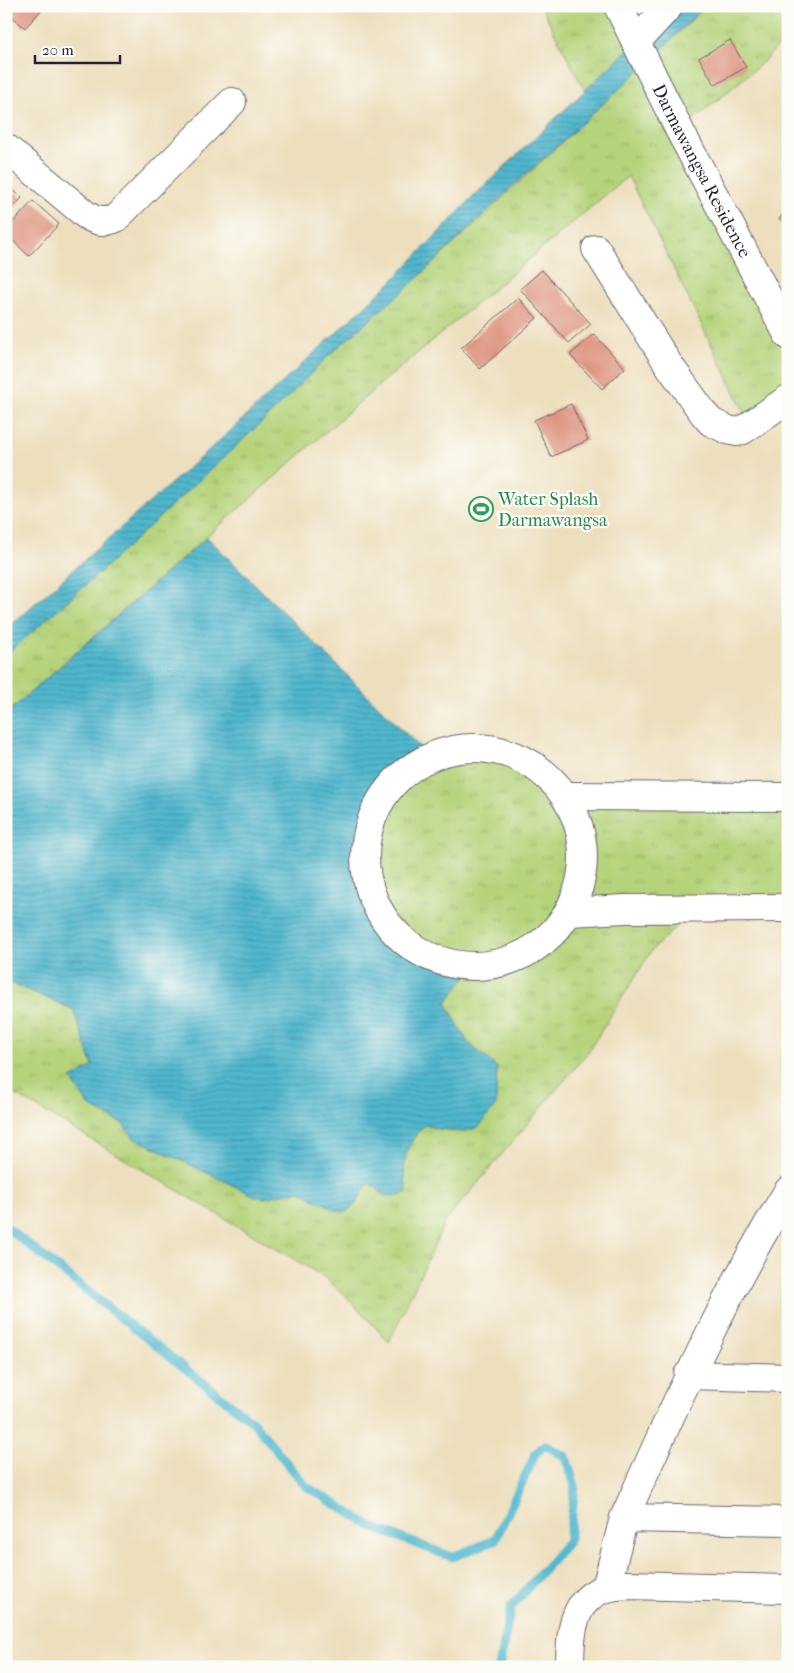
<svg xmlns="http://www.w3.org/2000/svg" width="794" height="1673" font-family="'IM FELL French Canon',serif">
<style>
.grass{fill:url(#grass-tufts);stroke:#6c7a5a}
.water{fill:url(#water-rules);stroke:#396c84}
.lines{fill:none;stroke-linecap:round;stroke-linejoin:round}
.stream{stroke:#50b7ce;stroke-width:9}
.building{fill:#de9481}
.minor-casing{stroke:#696469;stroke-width:30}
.minor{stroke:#fff;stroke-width:28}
.labels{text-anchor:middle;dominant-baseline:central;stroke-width:4.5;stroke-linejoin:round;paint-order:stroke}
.street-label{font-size:18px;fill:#22223b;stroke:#fdfcf7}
.leisure-label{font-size:18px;fill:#27864d;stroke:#fdfcf7;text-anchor:start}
</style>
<defs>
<pattern id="grass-tufts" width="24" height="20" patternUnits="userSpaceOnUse" patternTransform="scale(1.25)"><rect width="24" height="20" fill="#b5d37a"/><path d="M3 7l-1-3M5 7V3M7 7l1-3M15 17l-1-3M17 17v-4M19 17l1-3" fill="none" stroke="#9bb56a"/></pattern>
<pattern id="water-rules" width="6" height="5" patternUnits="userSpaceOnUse" patternTransform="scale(1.25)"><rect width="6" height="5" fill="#50b7ce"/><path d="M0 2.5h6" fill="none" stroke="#4294a8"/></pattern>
</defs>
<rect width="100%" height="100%" fill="#fdfcf7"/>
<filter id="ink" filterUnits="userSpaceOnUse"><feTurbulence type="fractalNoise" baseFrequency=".02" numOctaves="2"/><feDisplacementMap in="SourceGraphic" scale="10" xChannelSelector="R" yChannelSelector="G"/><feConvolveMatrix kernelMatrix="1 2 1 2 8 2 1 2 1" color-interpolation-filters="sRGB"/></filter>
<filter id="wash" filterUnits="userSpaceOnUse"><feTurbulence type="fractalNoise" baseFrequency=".0096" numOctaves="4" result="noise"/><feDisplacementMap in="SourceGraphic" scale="20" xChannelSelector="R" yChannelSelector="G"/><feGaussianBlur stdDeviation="1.12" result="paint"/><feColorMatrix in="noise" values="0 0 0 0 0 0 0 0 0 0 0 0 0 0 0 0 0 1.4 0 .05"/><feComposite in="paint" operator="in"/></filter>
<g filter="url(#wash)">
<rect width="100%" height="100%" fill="#eddfbe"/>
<path class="grass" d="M 541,6 L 618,6 L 647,64 L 706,6 L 788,6 L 788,35 L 761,64 L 680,131 L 788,335 L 788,395 L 751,425 L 628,176 L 363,399 L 6,714 L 6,654 L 276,409 L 329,355 L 410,285 L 595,111 Z
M 472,747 C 516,751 538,763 566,796 L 788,797 L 788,908 L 695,909 L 652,950 L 588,1052 L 445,1222 L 389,1342 L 347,1297 L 324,1277 L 6,1089 L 6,981 L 73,1009 L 93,1066 L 72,1079 L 89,1106 L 122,1123 L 134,1138 L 280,1195 L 299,1190 C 310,1197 324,1202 334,1210 L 363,1192 L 368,1182 L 377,1188 L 383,1195 L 407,1192 C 402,1163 402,1147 425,1125 L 438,1129 L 497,1067 L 468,1043 L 446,1002 L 475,966 C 460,965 444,963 430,957 C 354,921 342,821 408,769 C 427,754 450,750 472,747 Z"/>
<path class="water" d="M 669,6 L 705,6 L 628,81 L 513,186 L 410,285 L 329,355 L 276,409 L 97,575 L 6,655 L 6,629 L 217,443 L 389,284 L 479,191 L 636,42 Z
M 207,537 L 430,757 C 416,764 403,772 392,783 C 343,841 362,925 430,957 C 444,963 460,965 475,966 L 446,1002 L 468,1043 L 497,1067 L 496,1105 L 479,1127 L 464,1132 L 438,1129 L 425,1125 C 403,1146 402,1164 407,1192 L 399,1196 L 383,1195 L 377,1188 L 368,1183 L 356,1204 L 346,1212 L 334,1210 L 326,1204 L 313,1199 L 299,1190 L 264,1198 L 253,1195 L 134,1138 L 122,1123 L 89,1106 L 71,1079 L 93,1066 L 73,1009 L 6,981 L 6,714 Z"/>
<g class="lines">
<path class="stream" d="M 6,1227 L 253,1422 L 306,1486 L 374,1528 L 452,1557 L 495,1540 L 536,1453 L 545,1445 L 566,1457 L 575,1486 L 569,1541 L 511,1607 L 499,1667"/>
</g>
<g id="blocks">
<path class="building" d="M 6,6 L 41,6 L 43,8 L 25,28 L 6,11 Z
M 730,40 L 746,67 L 715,85 L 699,58 Z
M 6,183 L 22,198 L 6,215 Z
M 33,201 L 59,224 L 29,256 L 6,234 L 6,230 Z
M 788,208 L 788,225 L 779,219 Z
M 542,270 L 591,324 L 569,343 L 520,289 Z
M 518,298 L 537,318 L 480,369 L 461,348 Z
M 594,334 L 625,368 L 602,389 L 570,355 Z
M 571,404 L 588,440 L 551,457 L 534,420 Z"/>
</g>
</g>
<g filter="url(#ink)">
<use href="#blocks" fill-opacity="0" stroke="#696469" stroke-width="1"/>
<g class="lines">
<defs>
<g id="minor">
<path id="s1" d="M 618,6 L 680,131 L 788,335"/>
<path d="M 636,42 L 669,6"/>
<path d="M 6,148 L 86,215 C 97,222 105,223 116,218 L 232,102"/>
<path d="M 596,249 L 669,365 L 704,414 L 711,422 L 728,430 L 737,432 L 743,430 L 788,399"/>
<circle cx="474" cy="857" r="109"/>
<path d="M 566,796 L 788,797"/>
<path d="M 569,912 L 625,909 L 788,908"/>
<path d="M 788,1191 C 724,1295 674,1407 624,1518 L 788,1521"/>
<path d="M 688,1375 L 788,1378"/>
<path d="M 606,1588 L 624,1518"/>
<path d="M 570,1667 C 570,1637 571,1598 607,1588 C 613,1586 620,1586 626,1585 L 788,1589"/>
</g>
</defs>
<use href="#minor" class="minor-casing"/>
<use href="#minor" class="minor"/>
</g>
</g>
<defs>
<symbol id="stadium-ring" viewBox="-11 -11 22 22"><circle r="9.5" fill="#fdfcf7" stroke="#2e9e5b" stroke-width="1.5"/><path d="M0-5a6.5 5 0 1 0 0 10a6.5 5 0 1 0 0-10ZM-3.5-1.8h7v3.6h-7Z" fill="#2e9e5b"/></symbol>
</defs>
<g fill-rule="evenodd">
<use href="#stadium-ring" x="467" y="495" width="28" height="28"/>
</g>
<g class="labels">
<g class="street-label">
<text stroke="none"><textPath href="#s1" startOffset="185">Darmawangsa Residence</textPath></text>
</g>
<g class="leisure-label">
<text x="498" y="499">Water Splash<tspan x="498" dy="21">Darmawangsa</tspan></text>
</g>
</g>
<rect width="794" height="1673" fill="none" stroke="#fdfcf7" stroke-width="25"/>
<path d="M35 55v8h85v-8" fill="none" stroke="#22223b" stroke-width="2.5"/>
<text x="42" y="55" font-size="15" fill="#22223b" stroke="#fdfcf7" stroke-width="4" paint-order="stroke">20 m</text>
</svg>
